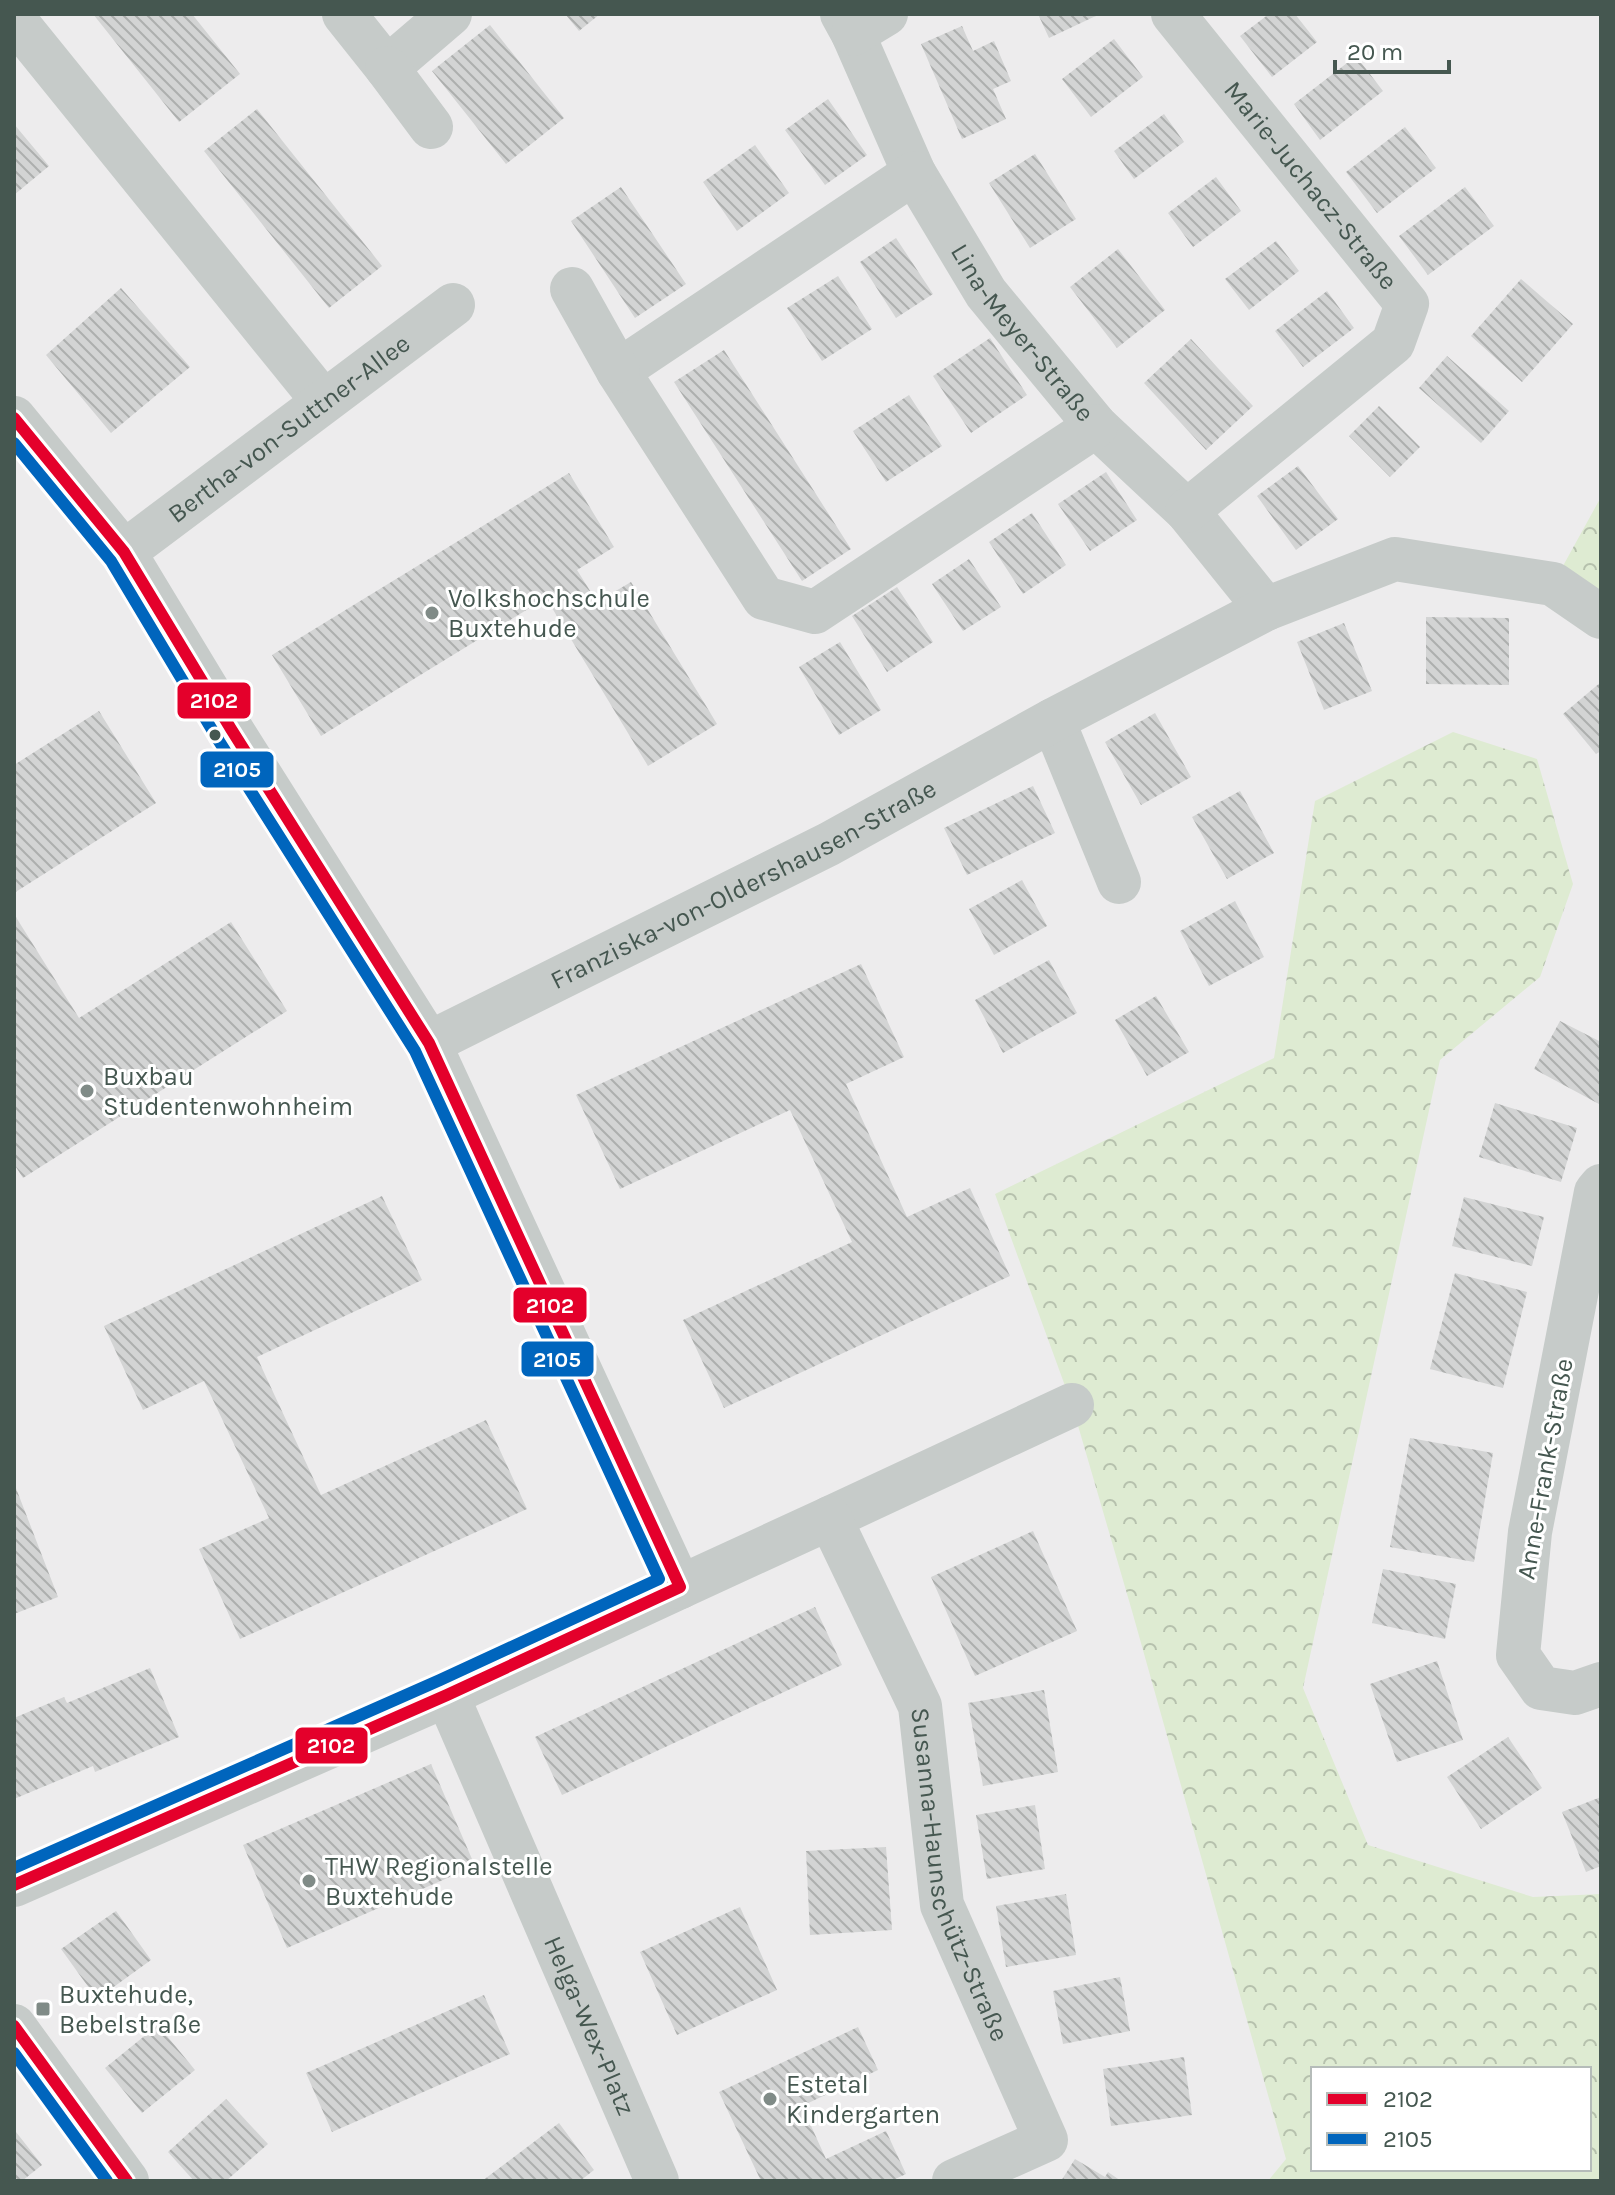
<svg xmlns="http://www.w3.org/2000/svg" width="1615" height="2195" font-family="Karla,sans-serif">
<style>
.park{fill:url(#park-crowns);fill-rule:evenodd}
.building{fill:url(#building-back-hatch)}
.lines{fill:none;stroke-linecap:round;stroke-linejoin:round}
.minor{stroke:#c6cbc9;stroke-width:44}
.bus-1-casing{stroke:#fff;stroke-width:18}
.bus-2-casing{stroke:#fff;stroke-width:18}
.bus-1{stroke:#e4002b;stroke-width:12}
.bus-2{stroke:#0065bd;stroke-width:12}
.poi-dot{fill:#808b87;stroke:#fff;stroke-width:3}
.bus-dot{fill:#455750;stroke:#fff;stroke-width:3}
.labels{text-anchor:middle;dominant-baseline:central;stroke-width:6;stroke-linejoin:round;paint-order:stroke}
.street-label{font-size:26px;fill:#455750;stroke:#fff}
.poi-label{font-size:26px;fill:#455750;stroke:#fff;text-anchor:start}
.line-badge{stroke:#fff;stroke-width:3}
.badge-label{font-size:22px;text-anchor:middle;font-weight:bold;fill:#fff}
</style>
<defs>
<pattern id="park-crowns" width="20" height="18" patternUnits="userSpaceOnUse" patternTransform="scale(2)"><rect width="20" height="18" fill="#deebd2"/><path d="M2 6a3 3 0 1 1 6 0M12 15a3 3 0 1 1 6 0" fill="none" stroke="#b6c1ad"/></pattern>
<pattern id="building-back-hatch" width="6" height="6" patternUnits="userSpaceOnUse" patternTransform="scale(2)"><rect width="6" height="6" fill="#d3d4d4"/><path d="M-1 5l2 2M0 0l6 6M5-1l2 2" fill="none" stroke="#adafae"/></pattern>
</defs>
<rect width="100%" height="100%" fill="#edeced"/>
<path class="park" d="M 1601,497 L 1601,617 L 1553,584 Z
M 1453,732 L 1537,759 L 1573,884 L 1540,977 L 1440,1060 L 1303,1688 L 1368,1845 L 1533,1897 L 1601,1894 L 1601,2181 L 1268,2181 L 1286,2159 L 1132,1611 L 1072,1405 L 995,1194 L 1274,1058 L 1315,801 ZM 1313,2069 L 1589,2069 L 1589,2169 L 1313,2169 Z"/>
<path class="building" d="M 93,14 L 192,14 L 240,74 L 179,122 Z
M 565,14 L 600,14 L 579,31 Z
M 1038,14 L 1100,14 L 1049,38 Z
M 1269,14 L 1295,14 L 1317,42 L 1272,77 L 1240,36 Z
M 490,25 L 564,118 L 506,164 L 432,71 Z
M 962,26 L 973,51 L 994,41 L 1011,81 L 993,89 L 1006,119 L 962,139 L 921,44 Z
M 1114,39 L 1143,77 L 1091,117 L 1062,79 Z
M 1356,56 L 1383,91 L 1320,140 L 1294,104 Z
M 828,99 L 867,155 L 825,185 L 785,130 Z
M 257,109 L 382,266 L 329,308 L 204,151 Z
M 1164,114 L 1184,142 L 1134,179 L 1114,151 Z
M 14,124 L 49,166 L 14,195 Z
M 1405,127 L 1436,168 L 1377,213 L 1346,172 Z
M 755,145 L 789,193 L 737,231 L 703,182 Z
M 1035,154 L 1076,219 L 1030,248 L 989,183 Z
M 1216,177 L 1241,211 L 1193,247 L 1168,213 Z
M 621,187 L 686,284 L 635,318 L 571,221 Z
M 1465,187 L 1494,226 L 1428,275 L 1399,236 Z
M 896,238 L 933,294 L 896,318 L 860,262 Z
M 1276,241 L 1299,271 L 1249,310 L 1225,279 Z
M 1118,249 L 1165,310 L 1117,348 L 1070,287 Z
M 838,276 L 872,329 L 822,361 L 787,308 Z
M 1521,279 L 1573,324 L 1522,382 L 1471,336 Z
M 121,288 L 190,367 L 111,433 L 46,355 Z
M 1327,291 L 1354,328 L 1303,367 L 1275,331 Z
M 990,338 L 1027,395 L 971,433 L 933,376 Z
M 1191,339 L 1253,406 L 1206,450 L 1144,383 Z
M 724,350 L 851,549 L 802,581 L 674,382 Z
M 1447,356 L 1509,411 L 1481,443 L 1419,388 Z
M 909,395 L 942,446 L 886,482 L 853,431 Z
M 1379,406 L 1420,447 L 1390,477 L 1349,436 Z
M 1298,466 L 1338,519 L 1296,550 L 1257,496 Z
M 1106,472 L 1137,520 L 1090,551 L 1058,504 Z
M 569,473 L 614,547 L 577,570 L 597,602 L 631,582 L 717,724 L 648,766 L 546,598 L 321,736 L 272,655 Z
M 1032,513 L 1066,565 L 1023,594 L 989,542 Z
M 969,559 L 1001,607 L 963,631 L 932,584 Z
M 897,587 L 933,642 L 887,672 L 852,616 Z
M 1426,617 L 1509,618 L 1509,685 L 1426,684 Z
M 1344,623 L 1372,691 L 1324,710 L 1297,642 Z
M 840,642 L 881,710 L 839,735 L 799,667 Z
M 1601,682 L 1601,751 L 1596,754 L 1563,714 Z
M 99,711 L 156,803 L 14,893 L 14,765 Z
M 1155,713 L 1191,777 L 1141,805 L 1105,742 Z
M 1033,786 L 1055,833 L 967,875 L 944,828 Z
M 1240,791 L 1274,853 L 1227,879 L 1192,817 Z
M 1022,880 L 1047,926 L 994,955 L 969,909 Z
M 1235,901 L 1264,957 L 1209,986 L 1180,931 Z
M 14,914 L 79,1018 L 231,922 L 287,1011 L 23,1178 L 14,1164 Z
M 1049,960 L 1077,1013 L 1003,1053 L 975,1000 Z
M 861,964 L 904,1057 L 846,1084 L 907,1217 L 970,1188 L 1010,1276 L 724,1408 L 683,1320 L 852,1242 L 790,1110 L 620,1189 L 576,1095 Z
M 1156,996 L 1189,1052 L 1147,1076 L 1115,1020 Z
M 1560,1021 L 1601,1042 L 1601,1100 L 1599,1104 L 1534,1069 Z
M 1495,1103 L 1577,1128 L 1561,1182 L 1479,1157 Z
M 382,1196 L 422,1280 L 257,1357 L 267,1379 L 321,1495 L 486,1420 L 527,1509 L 240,1639 L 199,1549 L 269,1518 L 204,1381 L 143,1410 L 104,1326 Z
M 1464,1197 L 1544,1217 L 1532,1266 L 1452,1246 Z
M 1455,1273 L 1527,1292 L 1503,1388 L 1430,1369 Z
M 1410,1438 L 1493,1453 L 1474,1562 L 1390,1547 Z
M 14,1483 L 58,1597 L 14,1614 Z
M 1033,1531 L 1077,1631 L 975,1676 L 931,1577 Z
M 1383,1569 L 1456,1584 L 1445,1639 L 1372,1623 Z
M 815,1607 L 842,1665 L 562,1795 L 535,1737 Z
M 1437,1661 L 1463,1740 L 1397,1762 L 1370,1684 Z
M 150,1668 L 179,1737 L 95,1772 L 93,1766 L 14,1799 L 14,1718 L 64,1697 L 67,1703 Z
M 1044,1690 L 1058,1772 L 983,1786 L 968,1703 Z
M 1508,1737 L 1542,1788 L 1481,1829 L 1447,1777 Z
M 431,1764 L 475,1866 L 287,1948 L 243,1845 Z
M 1601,1797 L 1601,1866 L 1586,1872 L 1562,1812 Z
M 1035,1805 L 1045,1869 L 987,1879 L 976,1815 Z
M 886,1847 L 892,1930 L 810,1935 L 806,1851 Z
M 1066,1894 L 1076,1955 L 1006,1967 L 996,1906 Z
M 740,1907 L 777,1990 L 677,2035 L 640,1952 Z
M 116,1911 L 151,1960 L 97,1999 L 61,1949 Z
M 1120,1977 L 1130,2031 L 1063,2044 L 1053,1991 Z
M 484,1995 L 510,2054 L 332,2132 L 306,2073 Z
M 158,2025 L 195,2070 L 142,2113 L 105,2068 Z
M 858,2027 L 878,2070 L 802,2106 L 826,2159 L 886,2131 L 906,2174 L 891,2181 L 761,2181 L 719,2092 Z
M 1184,2057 L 1192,2115 L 1111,2126 L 1103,2069 Z
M 226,2099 L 268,2144 L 226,2181 L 194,2181 L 168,2152 Z
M 559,2123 L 594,2170 L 580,2181 L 482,2181 Z
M 16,2132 L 42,2165 L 22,2181 L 14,2181 L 14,2134 Z
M 1075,2159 L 1105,2177 L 1108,2172 L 1121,2181 L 1061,2181 Z"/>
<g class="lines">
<g class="minor">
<path d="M 344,14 L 387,68 L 450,14"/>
<path id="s1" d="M 842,14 L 853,34 L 914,173 L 986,293 L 1096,426 L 1187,511 L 1266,609"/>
<path id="s2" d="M 1173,14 L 1407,304 L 1393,343 L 1187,511"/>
<path d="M 14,19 L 323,401"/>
<path d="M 853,34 L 886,14"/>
<path d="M 387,68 L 431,127"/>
<path d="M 914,173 L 618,371 L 764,598 L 815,612 L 1096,426"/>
<path d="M 572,289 L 618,371"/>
<path d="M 14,418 L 124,552 L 231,729 L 429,1043 L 680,1587 L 447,1695 L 14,1885"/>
<path id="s3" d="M 124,552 L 453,305"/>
<path d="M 1053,720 L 1119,882"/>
<path id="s4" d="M 429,1043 L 829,844 L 1053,720 L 1266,609 L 1395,559 L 1553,584 L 1601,617"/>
<path d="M 1601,1186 L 1596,1192 L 1530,1532 L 1518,1655 L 1541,1688 L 1575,1693 L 1601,1684"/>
<path d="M 830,1518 L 1072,1405"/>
<path id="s5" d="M 680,1587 L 830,1518 L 920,1706 L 942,1905 L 1046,2140 L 954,2181"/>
<path id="s6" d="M 447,1695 L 657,2181"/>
<path d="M 14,2026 L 127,2181"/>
</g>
<defs>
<path id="bus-1" d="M 14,418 L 124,552 L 231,729 L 429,1043 L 680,1587 L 447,1695 L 14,1885
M 14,2026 L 127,2181"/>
<path id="bus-2" d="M 14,443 L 111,561 L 217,738 L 415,1051 L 659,1579 L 440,1680 L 14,1868
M 14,2053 L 107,2181"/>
</defs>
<use href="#bus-1" class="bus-1-casing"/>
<use href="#bus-2" class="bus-2-casing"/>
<use href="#bus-1" class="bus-1"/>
<use href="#bus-2" class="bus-2"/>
</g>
<g class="poi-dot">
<circle cx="432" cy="613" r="8"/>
<circle cx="87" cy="1091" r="8"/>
<circle cx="309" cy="1881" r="8"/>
<rect x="35" y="2001" width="16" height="16" rx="4"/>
<circle cx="770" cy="2099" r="8"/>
</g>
<circle class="bus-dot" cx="215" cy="735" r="7"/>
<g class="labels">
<g class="street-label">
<text stroke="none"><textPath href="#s2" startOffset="220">Marie-Juchacz-Straße</textPath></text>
<text stroke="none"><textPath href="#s1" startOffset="368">Lina-Meyer-Straße</textPath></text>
<text stroke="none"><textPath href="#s3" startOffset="206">Bertha-von-Suttner-Allee</textPath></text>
<text stroke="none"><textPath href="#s4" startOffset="352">Franziska-von-Oldershausen-Straße</textPath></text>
<text transform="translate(1545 1469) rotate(-80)">Anne-Frank-Straße</text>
<text stroke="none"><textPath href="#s5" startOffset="548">Susanna-Haunschütz-Straße</textPath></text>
<text stroke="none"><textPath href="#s6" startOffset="360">Helga-Wex-Platz</textPath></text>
</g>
<g class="poi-label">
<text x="448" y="598">Volkshochschule<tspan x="448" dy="30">Buxtehude</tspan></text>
<text x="103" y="1076">Buxbau<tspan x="103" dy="30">Studentenwohnheim</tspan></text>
<text x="325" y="1866">THW Regionalstelle<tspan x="325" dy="30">Buxtehude</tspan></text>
<text x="59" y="1994">Buxtehude,<tspan x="59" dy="30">Bebelstraße</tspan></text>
<text x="786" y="2084">Estetal<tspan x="786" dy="30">Kindergarten</tspan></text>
</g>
</g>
<g class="line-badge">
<rect x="176" y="681" width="76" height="39" rx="8" fill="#e4002b"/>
<rect x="199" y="750" width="76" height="39" rx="8" fill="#0065bd"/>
<rect x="512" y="1286" width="76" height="38" rx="8" fill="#e4002b"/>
<rect x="520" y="1340" width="75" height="38" rx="8" fill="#0065bd"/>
<rect x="294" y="1726" width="75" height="39" rx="8" fill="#e4002b"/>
</g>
<g class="badge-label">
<text x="214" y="708">2102</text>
<text x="237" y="777">2105</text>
<text x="550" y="1313">2102</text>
<text x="557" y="1367">2105</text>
<text x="331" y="1753">2102</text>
</g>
<rect width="1615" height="2195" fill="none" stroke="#455750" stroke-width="32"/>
<rect x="1311" y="2067" width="280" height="104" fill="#ffffff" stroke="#b5bcb9" stroke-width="2"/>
<rect x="1327" y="2093" width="40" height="12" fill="#e4002b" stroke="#b5bcb9" stroke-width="2"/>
<text x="1383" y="2107" font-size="24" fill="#455750">2102</text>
<rect x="1327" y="2133" width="40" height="12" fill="#0065bd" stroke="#b5bcb9" stroke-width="2"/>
<text x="1383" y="2147" font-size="24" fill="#455750">2105</text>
<path d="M1335 60v12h114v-12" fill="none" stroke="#455750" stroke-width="4"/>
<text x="1347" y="60" font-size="24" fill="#455750" stroke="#ffffff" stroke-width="6" paint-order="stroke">20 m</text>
</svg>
